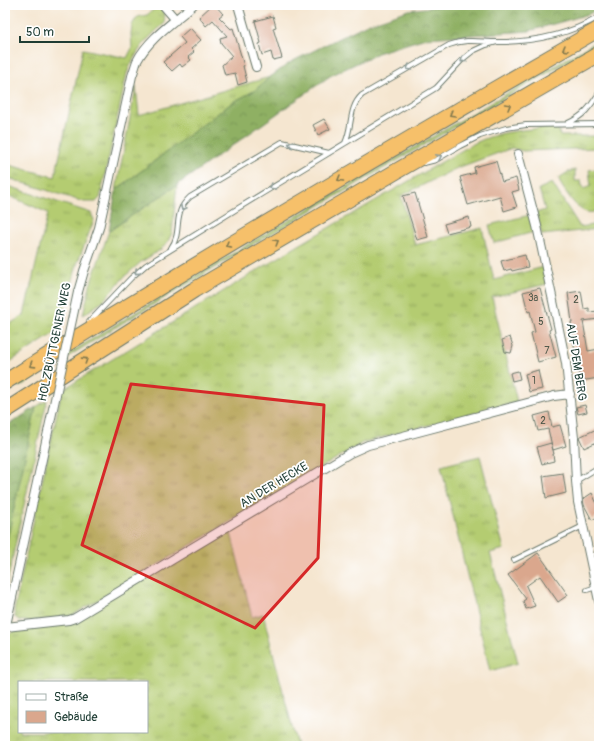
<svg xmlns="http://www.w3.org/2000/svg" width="604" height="751" font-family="Pangolin,sans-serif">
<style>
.grass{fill:url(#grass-tufts);stroke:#6a8452;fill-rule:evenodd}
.forest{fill:url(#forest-crowns);stroke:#57764c}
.green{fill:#b4cc71;stroke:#6a8452}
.building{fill:#daa78d}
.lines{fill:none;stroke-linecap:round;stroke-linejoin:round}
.lane-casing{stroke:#6a786b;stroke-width:6}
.street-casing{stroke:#6a786b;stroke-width:10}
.highway-casing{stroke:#6a786b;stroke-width:17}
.lane{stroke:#fff;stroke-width:4}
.street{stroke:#fff;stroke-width:8}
.highway{stroke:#f6c06b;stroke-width:15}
.street-bridge-casing{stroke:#6a786b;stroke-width:10;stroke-linecap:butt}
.street-bridge{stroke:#fff;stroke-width:8}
.oneway{stroke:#80784d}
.oneway2{stroke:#8f9e9a}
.marked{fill:#d62828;fill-opacity:0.2;stroke:#d62828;stroke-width:3;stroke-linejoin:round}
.labels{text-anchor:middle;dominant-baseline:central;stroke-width:3.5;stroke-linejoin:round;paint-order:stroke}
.number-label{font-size:10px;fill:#4e584a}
.street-label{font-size:12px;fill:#1f3d34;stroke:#fff}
</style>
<defs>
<pattern id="grass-tufts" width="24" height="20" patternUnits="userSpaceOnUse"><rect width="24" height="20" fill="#b4cc71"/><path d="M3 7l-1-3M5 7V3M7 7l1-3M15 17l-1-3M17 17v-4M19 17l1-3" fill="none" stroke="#92a75e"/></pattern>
<pattern id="forest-crowns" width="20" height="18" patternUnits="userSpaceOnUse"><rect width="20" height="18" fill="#8fb063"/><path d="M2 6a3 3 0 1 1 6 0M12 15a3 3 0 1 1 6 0" fill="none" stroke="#749052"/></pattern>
</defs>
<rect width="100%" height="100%" fill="#fff"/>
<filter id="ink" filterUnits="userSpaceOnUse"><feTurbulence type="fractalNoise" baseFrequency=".025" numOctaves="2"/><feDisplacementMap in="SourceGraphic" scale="8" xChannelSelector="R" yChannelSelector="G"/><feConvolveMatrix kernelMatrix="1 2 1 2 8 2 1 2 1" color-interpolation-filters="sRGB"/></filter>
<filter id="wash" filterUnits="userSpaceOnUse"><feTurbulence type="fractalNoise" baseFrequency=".012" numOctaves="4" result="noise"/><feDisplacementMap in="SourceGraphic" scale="16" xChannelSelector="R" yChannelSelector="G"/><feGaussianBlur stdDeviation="0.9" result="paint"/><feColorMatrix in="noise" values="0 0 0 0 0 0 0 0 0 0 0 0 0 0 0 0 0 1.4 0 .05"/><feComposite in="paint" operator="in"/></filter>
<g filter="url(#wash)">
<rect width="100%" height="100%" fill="#f5e6d0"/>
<path class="grass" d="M 158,6 L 165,14 L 164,24 C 146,39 136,51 127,73 L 100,198 L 96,202 L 84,202 L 5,177 L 5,164 L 55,177 L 83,49 L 127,58 L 132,48 L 131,34 L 132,25 L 137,17 L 147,15 Z
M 599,40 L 599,43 L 257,242 L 116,327 L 19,387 L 17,385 L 115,325 L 255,240 Z
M 270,77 L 254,91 L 233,102 L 116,190 L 136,87 L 139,115 Z
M 558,127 L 560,136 L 599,136 L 599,148 L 523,151 L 512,148 L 457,168 L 401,196 L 415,245 L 482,228 L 494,280 L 544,267 L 547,284 L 492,297 L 517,402 L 364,442 L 71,616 L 32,621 L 20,621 L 15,617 L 14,611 L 62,390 L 299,245 L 471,145 C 483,139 496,134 510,132 C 526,129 542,128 558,127 Z
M 595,169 L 599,179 L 599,209 C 586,219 575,205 568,195 C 564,189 560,185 559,178 L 568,172 L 575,170 L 575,181 L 581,181 L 583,189 L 591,186 L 589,170 Z
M 552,183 L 580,227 L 599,224 L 599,229 L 542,235 L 536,213 L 545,210 L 539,189 Z
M 5,185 L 91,213 L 94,220 L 77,264 L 70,291 L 65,304 L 58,331 L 5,365 L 5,327 L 24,315 L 48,213 L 5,194 Z
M 177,185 L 172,233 L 167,243 L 160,250 L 141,262 L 125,276 L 102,302 L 83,315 L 90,285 L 109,231 Z
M 47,400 L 5,592 L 5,549 L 36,407 Z
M 480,456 L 504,549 L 490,553 L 518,663 L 490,671 L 441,466 Z
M 230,529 L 252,617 L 263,614 L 297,746 L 5,746 L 5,651 L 9,635 L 14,630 L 67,623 ZM 19,682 L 147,682 L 147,732 L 19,732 Z"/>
<path class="forest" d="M 447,5 L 599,5 L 599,8 L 589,14 L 529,31 L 426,38 L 380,52 L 330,76 L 177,185 L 109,231 L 116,190 L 233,102 L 254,91 L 270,77 L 291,62 L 367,24 L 409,10 Z
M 36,407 L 5,549 L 5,427 Z"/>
<path class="green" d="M 530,215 L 534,232 L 494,243 L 489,225 Z"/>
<g id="blocks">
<path class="building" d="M 212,5 L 215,5 L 223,14 L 219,17 L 231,29 L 233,28 L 244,66 L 243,66 L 247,82 L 238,85 L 235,73 L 225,75 L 222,65 L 232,56 L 221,43 L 220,38 L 227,36 L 213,20 L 206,26 L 199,17 Z
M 273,16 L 276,27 L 273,28 L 282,58 L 273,60 L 271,52 L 262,55 L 259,44 L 261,43 L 255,21 Z
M 190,28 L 201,40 L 191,49 L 194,52 L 188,57 L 191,60 L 182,67 L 180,64 L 172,71 L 163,62 L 185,43 L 180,37 Z
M 324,119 L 330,129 L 318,135 L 313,125 Z
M 496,161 L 502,182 L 516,178 L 519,190 L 512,192 L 517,207 L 504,211 L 500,196 L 468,205 L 460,177 L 475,173 L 474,167 Z
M 415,193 L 428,237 L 417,240 L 403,196 Z
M 469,217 L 471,227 L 447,233 L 444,224 Z
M 525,255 L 528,267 L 512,271 L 511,269 L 504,271 L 501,261 Z
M 540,288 L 551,329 L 549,330 L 556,357 L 538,362 L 531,333 L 535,332 L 530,311 L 528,312 L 523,292 Z
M 581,291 L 584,309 L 589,308 L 589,312 L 599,311 L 599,319 L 583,321 L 588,351 L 599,349 L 599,378 L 580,381 L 573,339 L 571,322 L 572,322 L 568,293 Z
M 510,337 L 513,346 L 511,353 L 505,352 L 502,340 Z
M 538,370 L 542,389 L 529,392 L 525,374 Z
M 518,371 L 520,379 L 512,381 L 510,373 Z
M 585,405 L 587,412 L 578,414 L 576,407 Z
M 549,412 L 552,427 L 560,425 L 566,446 L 553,450 L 548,429 L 538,431 L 534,416 Z
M 599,428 L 599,441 L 584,448 L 579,437 Z
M 551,443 L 554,454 L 553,454 L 554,461 L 542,464 L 537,447 Z
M 563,473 L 566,493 L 546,498 L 543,476 Z
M 592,493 L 599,508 L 599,516 L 592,520 L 584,505 L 583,499 Z
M 538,553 L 568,595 L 558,602 L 540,576 L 526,586 L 535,606 L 526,609 L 523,601 L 526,599 L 508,575 Z"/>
</g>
</g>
<g filter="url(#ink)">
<use href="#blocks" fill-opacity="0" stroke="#6a786b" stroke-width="1"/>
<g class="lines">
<defs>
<path id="lane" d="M 568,123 C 584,116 590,107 599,93
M 345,143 C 353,126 348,108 362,95 L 449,45 C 468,38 479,42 498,42 C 533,42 568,35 599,17
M 424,163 L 436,160 L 460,146 L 480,136 L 506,128 L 526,125 L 599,124
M 171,248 C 181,234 175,220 182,207 C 184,203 187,200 190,197 L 282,142 L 329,153
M 89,322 L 131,278 L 146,265 L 240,207 L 436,88 L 463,59 L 473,51 L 486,45 L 497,42
M 576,481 L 599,467
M 514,560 L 583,526
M 587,590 L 596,587"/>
<path id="street" d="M 163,5 L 176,20
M 238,5 L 256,67
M 518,154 L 537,226 L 553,301 L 566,363 L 574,438 L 576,481 L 578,502 L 599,601
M 78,292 L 84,271 L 99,228 L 132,76 C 134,71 135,66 137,61 C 149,38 174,22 193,5
M 6,627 L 69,620 L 75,618 L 350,453 L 368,445 L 384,441 L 554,396 L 570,394
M 5,630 L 51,418"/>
<path id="highway" d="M 5,382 C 200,260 399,144 599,29
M 5,411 L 194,290 L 402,168 L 599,54"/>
</defs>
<use href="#lane" class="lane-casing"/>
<use href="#street" class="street-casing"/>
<use href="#highway" class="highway-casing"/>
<use href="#lane" class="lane"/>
<use href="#street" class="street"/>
<use href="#highway" class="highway"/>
<defs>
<path id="street-bridge" d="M 51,418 L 78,292"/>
</defs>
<use href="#street-bridge" class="street-bridge-casing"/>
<use href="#street-bridge" class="street-bridge"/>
</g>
<defs><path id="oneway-chevron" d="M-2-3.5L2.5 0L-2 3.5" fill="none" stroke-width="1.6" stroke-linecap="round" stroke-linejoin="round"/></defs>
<g class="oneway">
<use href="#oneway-chevron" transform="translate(565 49) rotate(150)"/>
<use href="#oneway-chevron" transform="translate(508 106) rotate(-30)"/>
<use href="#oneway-chevron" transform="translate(452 114) rotate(150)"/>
<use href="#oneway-chevron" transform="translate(340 179) rotate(150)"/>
<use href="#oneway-chevron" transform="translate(276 242) rotate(-31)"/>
<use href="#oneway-chevron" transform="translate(228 245) rotate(150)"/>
<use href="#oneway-chevron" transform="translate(85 360) rotate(-33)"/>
<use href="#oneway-chevron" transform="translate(32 365) rotate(148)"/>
</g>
<g class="oneway2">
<use href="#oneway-chevron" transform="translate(463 60) rotate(139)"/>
<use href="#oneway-chevron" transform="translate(409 68) rotate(150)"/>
<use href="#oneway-chevron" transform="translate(291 144) rotate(-167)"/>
<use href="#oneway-chevron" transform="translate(439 157) rotate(-26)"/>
<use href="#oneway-chevron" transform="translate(272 187) rotate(149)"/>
<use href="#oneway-chevron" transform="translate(183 208) rotate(116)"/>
<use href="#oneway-chevron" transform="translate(137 272) rotate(139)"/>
</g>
</g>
<path class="marked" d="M 131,384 L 324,405 L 318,558 L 255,628 L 82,545 Z"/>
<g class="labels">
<g class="number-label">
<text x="533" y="298">3a</text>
<text x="576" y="300">2</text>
<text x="541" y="322">5</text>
<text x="547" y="351">7</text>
<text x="534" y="381">1</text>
<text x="543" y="421">2</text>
</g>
<g class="street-label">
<text transform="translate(55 342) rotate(-78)">HOLZBÜTTGENER WEG</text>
<text transform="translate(576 362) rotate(81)">AUF DEM BERG</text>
<text transform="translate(274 485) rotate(-31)">AN DER HECKE</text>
</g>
</g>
<rect width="604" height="751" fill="none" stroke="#fff" stroke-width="20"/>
<rect x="18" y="681" width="130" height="52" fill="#ffffff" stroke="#a5b1ae"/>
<rect x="26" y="694" width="20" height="6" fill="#ffffff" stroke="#a5b1ae"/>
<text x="54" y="701" font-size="12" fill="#1f3d34">Straße</text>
<rect x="26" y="711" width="20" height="12" fill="#daa78d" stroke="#a5b1ae"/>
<text x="54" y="721" font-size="12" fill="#1f3d34">Gebäude</text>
<path d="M20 36v6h69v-6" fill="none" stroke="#1f3d34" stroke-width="2"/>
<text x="26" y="36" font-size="12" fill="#1f3d34" stroke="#ffffff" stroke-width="3" paint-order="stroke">50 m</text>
</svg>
